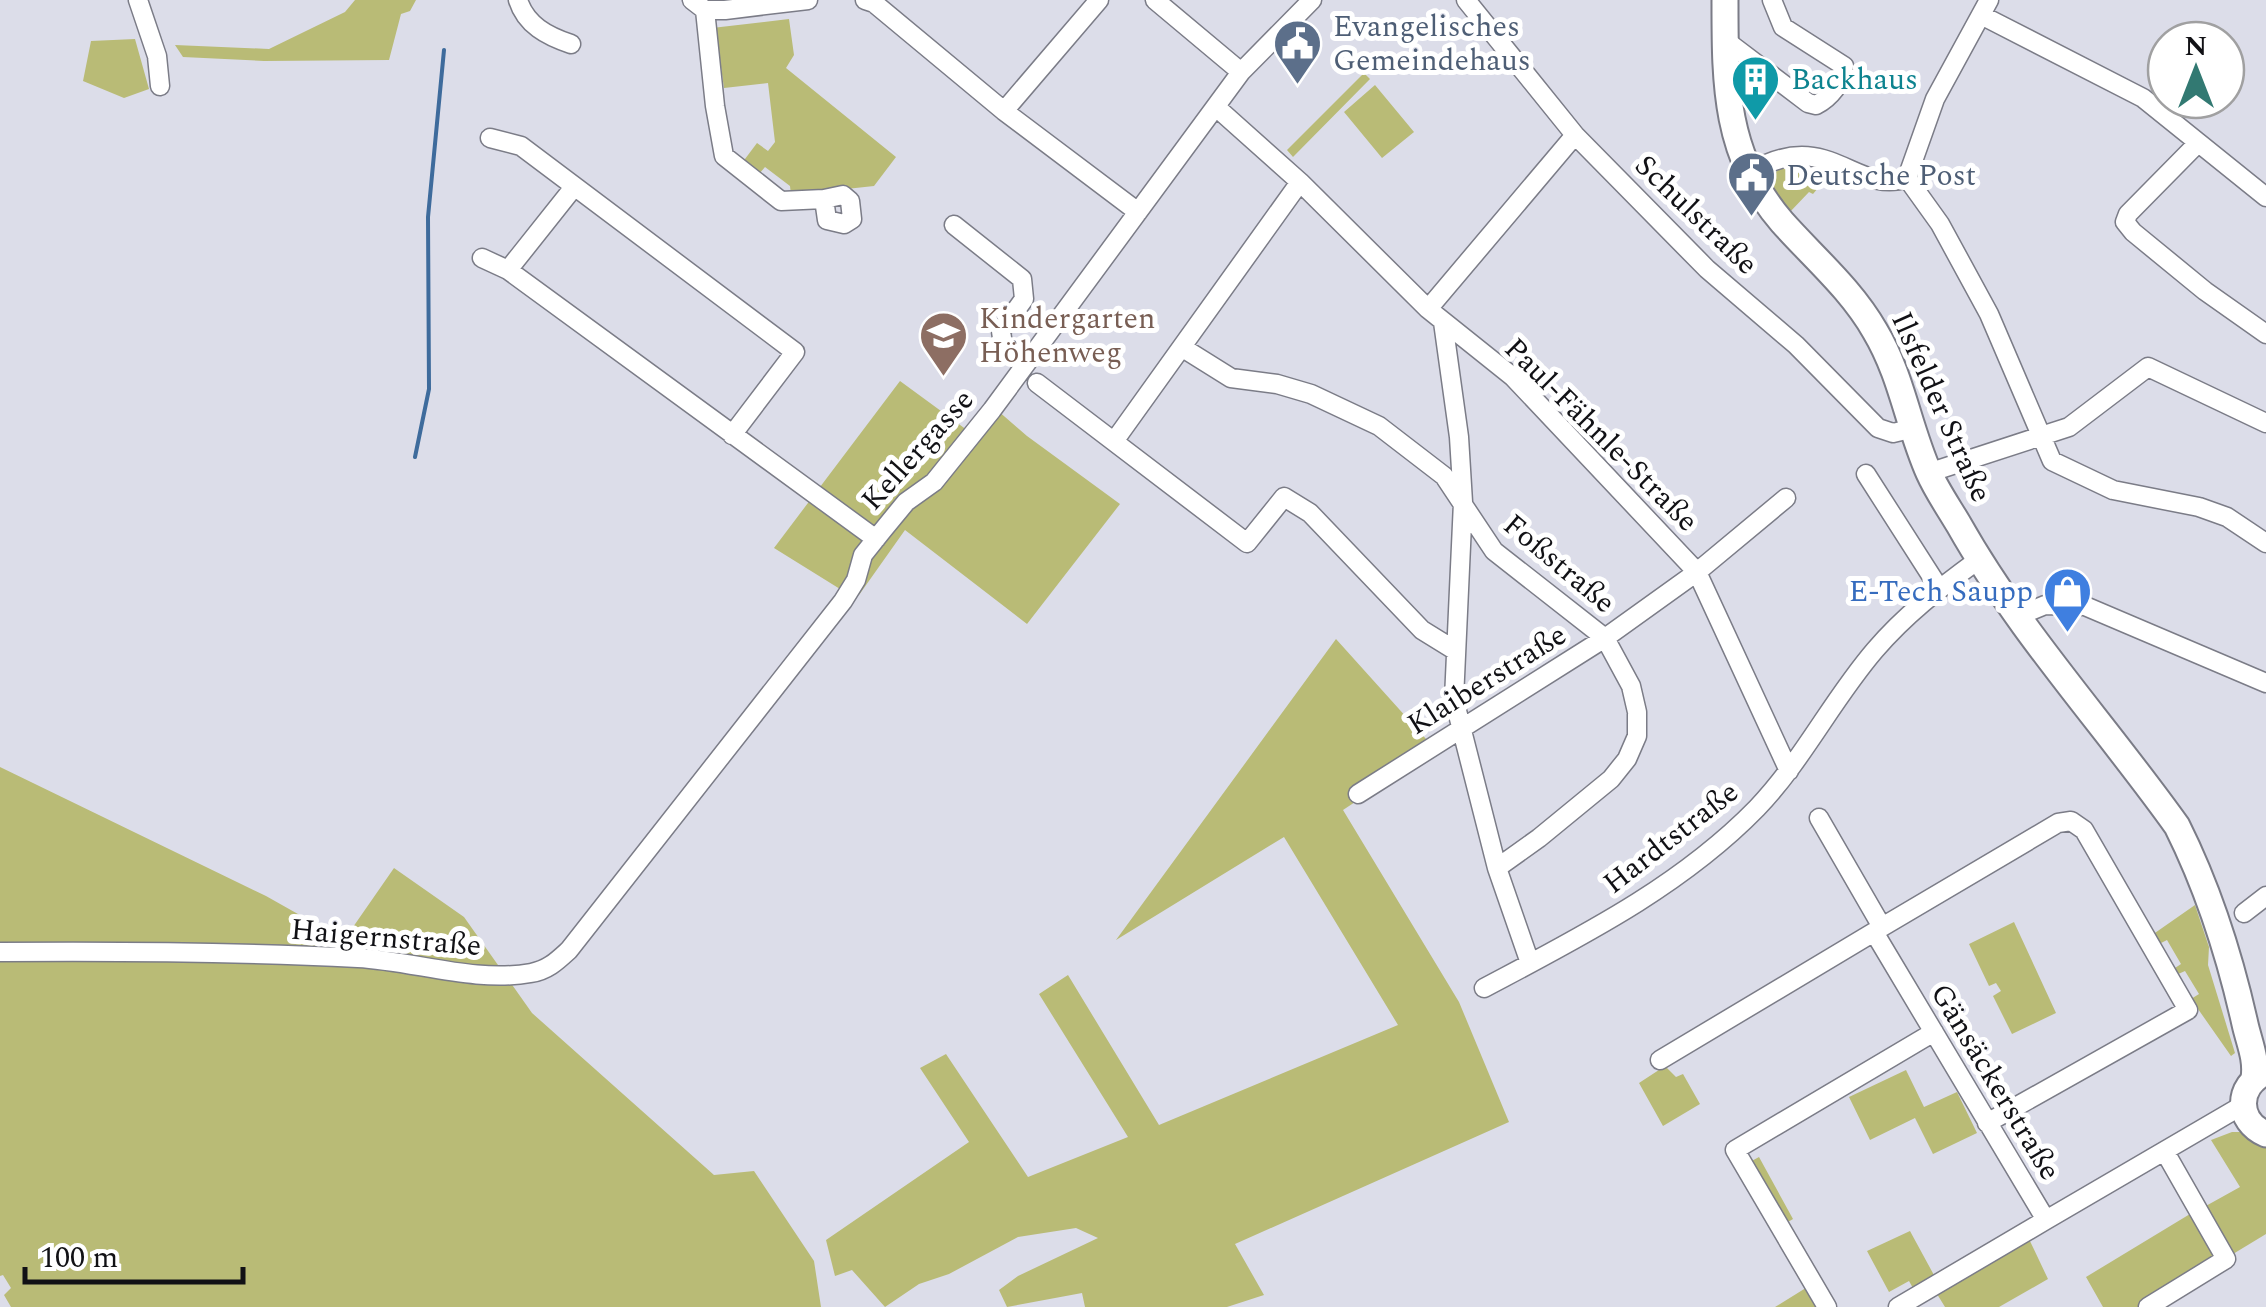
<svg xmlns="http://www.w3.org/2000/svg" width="2266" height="1307" font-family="Spectral,serif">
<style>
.green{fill:#b9bb76}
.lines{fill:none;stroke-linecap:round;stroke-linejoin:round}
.stream{stroke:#3e6b9c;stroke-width:4}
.minor-casing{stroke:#7b7c87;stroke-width:21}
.secondary-casing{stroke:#7b7c87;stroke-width:29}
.minor{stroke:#fff;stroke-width:18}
.secondary{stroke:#fff;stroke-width:25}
.labels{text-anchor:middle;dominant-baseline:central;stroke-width:10;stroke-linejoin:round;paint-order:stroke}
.service-label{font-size:30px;fill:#4e5e75;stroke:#fff;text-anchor:start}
.culture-label{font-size:30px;fill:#0d838f;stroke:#fff;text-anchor:start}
.street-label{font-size:30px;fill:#111115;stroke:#fff}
.education-label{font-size:30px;fill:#785e54;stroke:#fff;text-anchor:start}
.shop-label{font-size:30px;fill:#366cbe;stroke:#fff;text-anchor:end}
</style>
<rect width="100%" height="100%" fill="#dcdde9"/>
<path class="green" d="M 355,0 L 416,0 L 410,11 L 401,14 L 389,60 L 264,61 L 183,57 L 175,45 L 269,49 L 345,12 Z
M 789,19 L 794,55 L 786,68 L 896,157 L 874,186 L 791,195 L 790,186 L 765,167 L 758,175 L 742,163 L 757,143 L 768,151 L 775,142 L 768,83 L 724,88 L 717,39 L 712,28 Z
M 135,39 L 149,89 L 124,98 L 83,81 L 91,41 Z
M 1364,73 L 1370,79 L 1293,157 L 1287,150 Z
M 1375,85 L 1414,132 L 1382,158 L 1344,112 Z
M 1793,165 L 1793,173 L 1817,173 L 1818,166 L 1833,170 L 1813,194 L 1809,192 L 1789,213 L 1775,193 L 1772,180 L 1778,169 Z
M 900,381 L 971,433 L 840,589 L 774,548 Z
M 997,410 L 1027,436 L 1120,504 L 1027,624 L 905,530 L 859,595 L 866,564 Z
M 1336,639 L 1435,749 L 1343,810 L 1459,1002 L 1509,1122 L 1235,1244 L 1264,1295 L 1227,1307 L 1085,1307 L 1082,1293 L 1007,1307 L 999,1290 L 1018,1276 L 1098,1238 L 1076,1228 L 1018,1237 L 949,1274 L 919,1284 L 885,1307 L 852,1270 L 835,1276 L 826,1240 L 969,1142 L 920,1068 L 946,1054 L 1028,1177 L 1128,1137 L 1039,994 L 1068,975 L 1159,1125 L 1398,1025 L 1284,837 L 1116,940 Z
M 0,767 L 266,896 L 344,940 L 394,868 L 464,917 L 532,1013 L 714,1175 L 754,1171 L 814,1261 L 821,1307 L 11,1307 L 4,1295 L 11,1288 L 3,1275 L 0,1276 Z
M 2195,905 L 2209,947 L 2208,965 L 2235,1053 L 2231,1056 L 2191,999 L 2199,994 L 2185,971 L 2176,975 L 2172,970 L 2181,964 L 2167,940 L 2157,945 L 2152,935 Z
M 2014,922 L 2056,1013 L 2012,1034 L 1993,996 L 2001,991 L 1996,983 L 1989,986 L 1969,944 Z
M 1665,1066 L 1676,1077 L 1683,1074 L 1700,1104 L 1663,1126 L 1639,1083 Z
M 1906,1070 L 1924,1107 L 1957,1092 L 1977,1133 L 1933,1154 L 1915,1118 L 1870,1140 L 1849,1097 Z
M 2232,1132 L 2245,1132 L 2266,1144 L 2266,1234 L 2233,1254 L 2204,1207 L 2240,1187 L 2211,1140 Z
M 1759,1157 L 1793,1219 L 1783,1225 L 1748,1163 Z
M 2190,1214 L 2213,1254 L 2210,1263 L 2138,1307 L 2103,1307 L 2086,1277 Z
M 1910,1231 L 1935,1277 L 1914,1290 L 1909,1281 L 1889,1292 L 1867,1251 Z
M 2029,1239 L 2048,1279 L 1999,1307 L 1945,1307 L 1937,1294 Z
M 1809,1286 L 1822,1307 L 1775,1307 Z"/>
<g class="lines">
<path class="stream" d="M 415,457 L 429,389 L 428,217 L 444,50"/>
<defs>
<path id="minor" d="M 138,0 L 157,56 L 160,86
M 518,0 C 526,25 547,36 571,44
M 692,0 L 705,10 L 725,10 L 808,0
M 865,0 L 874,3 L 1004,111 L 1138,212
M 1155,0 L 1241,72
M 1466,0 L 1575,135 L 1707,269 L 1796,345 L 1878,428 L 1893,433 L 1914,428
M 705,10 L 715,106 L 724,156 L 781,201 L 824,199 L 827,220 L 844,224 L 852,219 L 850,201 L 843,195 L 824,199
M 1981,15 L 2143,98 L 2266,197
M 1725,40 L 1808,103 L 1816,105 C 1830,98 1843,82 1844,66 L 1783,27 L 1772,0
M 1216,107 L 1300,182 L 1428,309 L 1513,377 L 1697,572 L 1789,771
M 1004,111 L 1099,0
M 490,138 L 521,146 L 795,352 L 732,435
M 2198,143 L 2128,214 L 2125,222 L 2133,232 L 2205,291 L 2266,334
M 1751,172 C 1828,126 1855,196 1907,178 L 1935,99 L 1989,0
M 1907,178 L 1940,224 L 1989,314 L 2052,461 L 2113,490 L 2199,507 L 2227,517 L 2266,543
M 954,225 L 1022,279 L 1024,299 L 1001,331 L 1003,345 L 1026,361
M 482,258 L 508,270 L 876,539
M 508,270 L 574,187
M 1428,309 L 1575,135
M 1443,322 L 1459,437 L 1463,502 L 1454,699 L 1497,868 L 1530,963
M 1183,348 L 1231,378 L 1277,384 L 1311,394 L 1379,426 L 1444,476 L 1494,551 L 1605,638 L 1631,686 L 1637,712 L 1637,736 L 1627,759 L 1611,779 L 1539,838 L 1497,868
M 1037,383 L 1247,543 L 1284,497 L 1310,513 L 1422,630 L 1456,651
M 1115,440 L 1300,182
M 1928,473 L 2069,427 L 2148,367 L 2266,423
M 1866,474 L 1939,588
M 2016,617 L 2045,605 L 2085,606 L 2266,683
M 1358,794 L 1605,638 L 1697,572 L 1786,498
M 1819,818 L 1882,927 L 1875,932
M 2244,913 L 2266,896
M 1882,927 L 2058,823 L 2071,821 L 2084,830 L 2188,1010 L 1987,1123
M 0,952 C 119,951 239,952 358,958 C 414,961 475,983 531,973 C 548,970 557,961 569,950 L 843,601 L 856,580 L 863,555 L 883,530 L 906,502 L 934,482 L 992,410 L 1241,72 L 1312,0
M 1484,988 C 1580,937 1680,887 1757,808 C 1803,760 1832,700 1875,650 C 1905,615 1941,587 1978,560
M 1660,1060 L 1874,932 L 2046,1220 L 2243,1105
M 1827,1307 L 1735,1150 L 1934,1032
M 1898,1307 L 2046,1220
M 2148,1307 L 2226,1259 L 2165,1152"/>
<path id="secondary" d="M 1725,0 C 1725,82 1724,155 1782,222 C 1814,258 1851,289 1875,331 C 1902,376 1908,426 1929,473 C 1937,491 1949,508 1959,525 C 2020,633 2105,725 2177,826 C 2208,888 2230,957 2245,1024 C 2249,1042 2257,1059 2254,1078
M 2266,1072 C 2236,1086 2236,1121 2266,1134"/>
</defs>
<use href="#minor" class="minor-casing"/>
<use href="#secondary" class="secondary-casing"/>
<use href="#minor" class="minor"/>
<use href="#secondary" class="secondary"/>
</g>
<defs>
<symbol id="civic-pin" viewBox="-11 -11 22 30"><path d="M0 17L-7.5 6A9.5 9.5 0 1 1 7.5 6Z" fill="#5c6f8a" stroke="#fff"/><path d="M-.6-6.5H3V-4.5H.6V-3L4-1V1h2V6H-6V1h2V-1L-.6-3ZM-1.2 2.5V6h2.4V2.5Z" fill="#fff"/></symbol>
<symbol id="building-pin" viewBox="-11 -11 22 30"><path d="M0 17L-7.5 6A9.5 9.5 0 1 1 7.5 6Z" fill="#0f9aa8" stroke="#fff"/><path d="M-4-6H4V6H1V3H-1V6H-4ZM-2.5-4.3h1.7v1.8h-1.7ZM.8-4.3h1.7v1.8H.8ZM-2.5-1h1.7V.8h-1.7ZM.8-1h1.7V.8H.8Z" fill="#fff"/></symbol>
<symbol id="school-pin" viewBox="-11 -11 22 30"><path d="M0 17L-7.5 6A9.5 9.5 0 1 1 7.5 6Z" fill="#8d6e63" stroke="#fff"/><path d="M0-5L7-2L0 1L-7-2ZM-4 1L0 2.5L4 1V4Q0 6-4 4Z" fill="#fff"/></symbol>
<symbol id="shop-pin" viewBox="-11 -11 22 30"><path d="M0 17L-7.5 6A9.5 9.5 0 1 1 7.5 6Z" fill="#3f7fe0" stroke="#fff"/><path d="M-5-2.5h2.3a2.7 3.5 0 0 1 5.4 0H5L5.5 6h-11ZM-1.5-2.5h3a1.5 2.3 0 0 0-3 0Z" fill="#fff"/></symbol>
</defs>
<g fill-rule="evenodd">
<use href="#civic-pin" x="1270" y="16" width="55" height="75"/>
<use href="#building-pin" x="1728" y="52" width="55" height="75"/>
<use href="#civic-pin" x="1724" y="148" width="55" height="75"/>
<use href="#school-pin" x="916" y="308" width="55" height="75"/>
<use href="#shop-pin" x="2040" y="564" width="55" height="75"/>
</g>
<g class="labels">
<g class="service-label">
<text x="1333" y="27">Evangelisches<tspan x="1333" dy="34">Gemeindehaus</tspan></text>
<text x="1786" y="176">Deutsche Post</text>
</g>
<g class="culture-label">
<text x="1791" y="80">Backhaus</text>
</g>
<g class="street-label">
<text transform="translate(1696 215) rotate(44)">Schulstraße</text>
<text transform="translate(1941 407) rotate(66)">Ilsfelder Straße</text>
<text transform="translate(1601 435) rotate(45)">Paul-Fähnle-Straße</text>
<text transform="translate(918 450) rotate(-48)">Kellergasse</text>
<text transform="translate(1559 564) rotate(40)">Foßstraße</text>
<text transform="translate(1487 680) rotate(-32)">Klaiberstraße</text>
<text transform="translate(1671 838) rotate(-38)">Hardtstraße</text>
<text transform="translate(386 938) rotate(5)">Haigernstraße</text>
<text transform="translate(1995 1082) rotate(59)">Gänsäckerstraße</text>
</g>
<g class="education-label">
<text x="979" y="319">Kindergarten<tspan x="979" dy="34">Höhenweg</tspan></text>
</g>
<g class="shop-label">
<text x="2033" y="592">E-Tech Saupp</text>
</g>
</g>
<g transform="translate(2196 70)"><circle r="48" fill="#ffffff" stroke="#a0a0a1" stroke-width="2.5"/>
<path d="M0-8L18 38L0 25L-18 38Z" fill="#327972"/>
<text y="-15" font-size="28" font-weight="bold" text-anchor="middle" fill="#111115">N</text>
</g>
<path d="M25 1267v15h218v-15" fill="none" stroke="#111115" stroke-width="5"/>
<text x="40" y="1267" font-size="30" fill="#111115" stroke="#ffffff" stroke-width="8" paint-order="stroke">100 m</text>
</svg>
